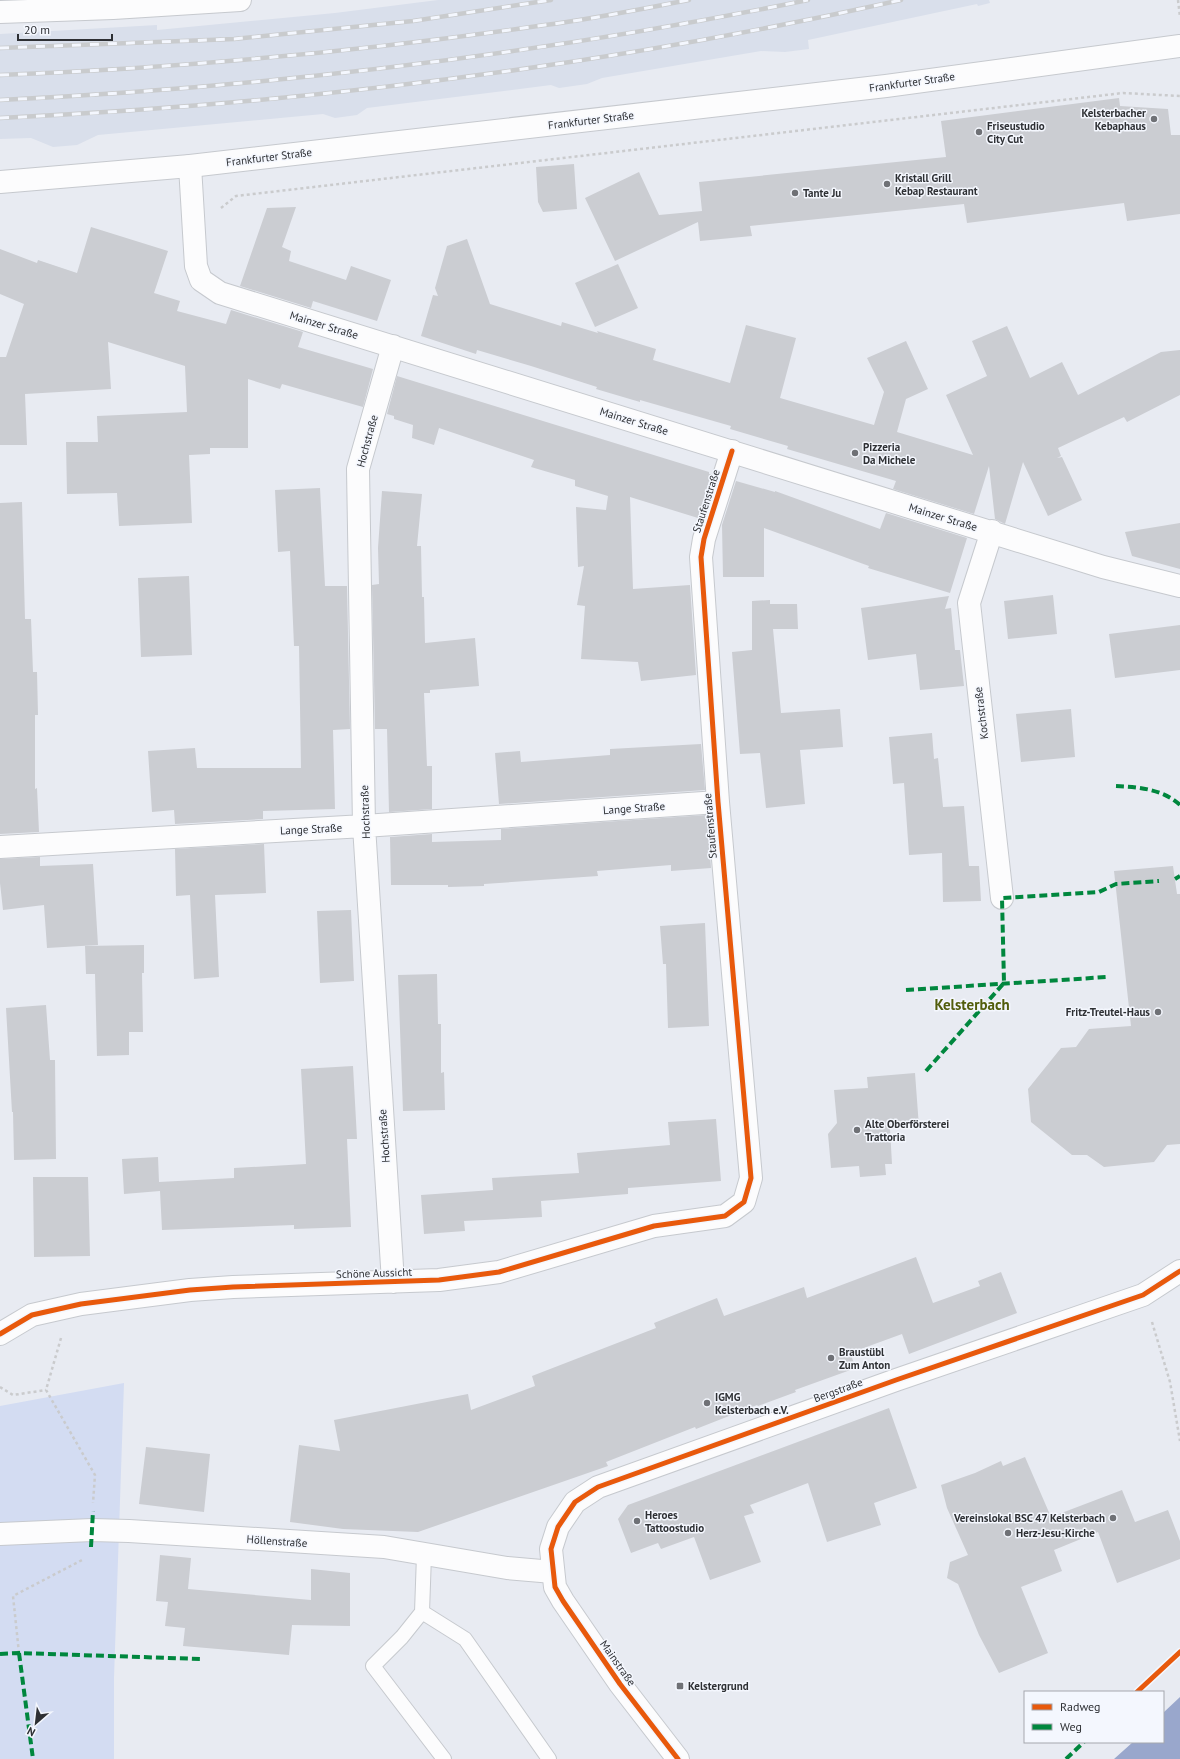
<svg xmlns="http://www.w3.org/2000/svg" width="1180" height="1759" font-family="'PT Sans',sans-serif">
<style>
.built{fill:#d9dfeb}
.green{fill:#d3dcf2}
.water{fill:#99a7cc}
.building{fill:#cbcdd2}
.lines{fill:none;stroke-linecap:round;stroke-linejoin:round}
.service-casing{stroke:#c6c9ce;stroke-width:16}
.minor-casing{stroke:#c6c9ce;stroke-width:24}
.tertiary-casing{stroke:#c6c9ce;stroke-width:24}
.path{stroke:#cacbcd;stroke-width:2.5;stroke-dasharray:3 3;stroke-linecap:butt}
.service{stroke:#fcfcfd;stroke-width:14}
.minor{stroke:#fcfcfd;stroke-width:22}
.tertiary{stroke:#fcfcfd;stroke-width:22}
.rail-casing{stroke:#c9cbcd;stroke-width:4.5}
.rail{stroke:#f4f7fe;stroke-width:3;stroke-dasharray:9;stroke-linecap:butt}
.quiet{stroke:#00873e;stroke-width:4;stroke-dasharray:8 4;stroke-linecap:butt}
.cycleway-casing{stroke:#f4f7fe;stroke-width:8}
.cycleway{stroke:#e8590c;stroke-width:5}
.poi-dot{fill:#6f7176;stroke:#f4f7fe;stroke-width:1.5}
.labels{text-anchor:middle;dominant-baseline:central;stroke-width:3;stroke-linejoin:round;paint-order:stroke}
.street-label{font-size:11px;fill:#2e3034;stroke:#f4f7fe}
.poi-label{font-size:11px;font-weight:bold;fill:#2e3034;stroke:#f4f7fe;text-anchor:start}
.district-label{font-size:15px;font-weight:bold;fill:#525d0c;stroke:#f4f7fe}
</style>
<rect width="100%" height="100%" fill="#e8ebf2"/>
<path class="built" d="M 438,0 L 989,0 L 990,3 L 978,6 L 977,4 L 808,40 L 809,49 L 785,52 L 761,51 L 602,78 L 587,84 L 559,88 L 551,85 L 367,108 L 357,115 L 335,118 L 323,114 L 98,135 L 77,145 L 53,147 L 31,138 L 0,139 L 0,34 L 157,25 L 157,30 L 335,13 Z"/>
<path class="green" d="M 124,1383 L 114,1678 L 114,1759 L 0,1759 L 0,1406 Z"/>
<path class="water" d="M 1180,1697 L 1180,1759 L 1114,1759 L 1133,1742 L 1163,1742 L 1163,1713 Z"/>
<path class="building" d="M 1119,98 L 1120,106 L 1168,109 L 1171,135 L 1180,135 L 1180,214 L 1127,221 L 1124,203 L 967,223 L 964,204 L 750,226 L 752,236 L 700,241 L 698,222 L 615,261 L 585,198 L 639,172 L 659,215 L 702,211 L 699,182 L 946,157 L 941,121 Z
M 574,164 L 577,209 L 543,212 L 538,202 L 536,167 Z
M 296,207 L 282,247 L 291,251 L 289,261 L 346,280 L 351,266 L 391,280 L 377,321 L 313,301 L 311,308 L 240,286 L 267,208 Z
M 91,227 L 168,251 L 154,293 L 180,301 L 177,311 L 226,324 L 231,310 L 303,332 L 298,347 L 373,369 L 363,407 L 282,384 L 280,389 L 248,379 L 248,448 L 210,448 L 210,454 L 189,455 L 192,523 L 119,526 L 117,493 L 67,494 L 66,442 L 98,442 L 97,416 L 187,412 L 185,366 L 108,342 L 111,389 L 25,394 L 27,445 L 0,445 L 0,357 L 6,357 L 24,304 L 0,294 L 0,249 L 37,263 L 38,260 L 77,273 Z
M 467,239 L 490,304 L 561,326 L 562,322 L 598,333 L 597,331 L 656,349 L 653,360 L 730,383 L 746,325 L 796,338 L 780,398 L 874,425 L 884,392 L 867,358 L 906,341 L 928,389 L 906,399 L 897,432 L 973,455 L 946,395 L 987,376 L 972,341 L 1007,326 L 1030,378 L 1062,362 L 1078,395 L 1161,352 L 1180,350 L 1180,395 L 1127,422 L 1124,417 L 1058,448 L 1061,456 L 1057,458 L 1062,457 L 1082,500 L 1048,516 L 1023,462 L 1005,524 L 995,519 L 989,466 L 974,514 L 893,489 L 896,481 L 787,449 L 788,446 L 730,429 L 731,426 L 640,400 L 640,402 L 596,389 L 597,387 L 531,366 L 477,350 L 476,354 L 421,336 L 433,295 L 438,296 L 435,288 L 447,246 Z
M 618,264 L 638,308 L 595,327 L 575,283 Z
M 397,376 L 709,472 L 709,474 L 711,474 L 698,518 L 630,497 L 633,589 L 690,585 L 696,675 L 641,681 L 638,662 L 581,659 L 585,606 L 577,605 L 584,566 L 578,567 L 576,507 L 606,510 L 608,496 L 575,486 L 575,480 L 531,467 L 534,460 L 439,428 L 434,445 L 412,438 L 413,425 L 394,419 L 394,416 L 387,414 Z
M 736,481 L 775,492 L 775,491 L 880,529 L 886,513 L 967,538 L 950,593 L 868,568 L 869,566 L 764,528 L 764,577 L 723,577 L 722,525 Z
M 320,488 L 325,586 L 347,586 L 350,729 L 333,730 L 335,809 L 263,811 L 263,819 L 175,824 L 174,810 L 152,812 L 148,751 L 195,748 L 197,768 L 301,768 L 299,646 L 294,646 L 290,551 L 278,552 L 275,490 Z
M 382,491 L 422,494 L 417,546 L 421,546 L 422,597 L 424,597 L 425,643 L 475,638 L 479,686 L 430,690 L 430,693 L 424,693 L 427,766 L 432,766 L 432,809 L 389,812 L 387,729 L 375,729 L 372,585 L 379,584 L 378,548 Z
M 22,502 L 25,619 L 31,619 L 33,672 L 37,672 L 38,715 L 35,715 L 35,789 L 37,788 L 39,832 L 0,834 L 0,503 Z
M 1180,523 L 1180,569 L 1132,556 L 1125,532 Z
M 189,576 L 192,655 L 141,657 L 138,578 Z
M 1053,595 L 1057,634 L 1008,639 L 1004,601 Z
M 949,596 L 945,609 L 951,608 L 955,650 L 960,650 L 964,686 L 920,690 L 916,654 L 868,660 L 861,608 Z
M 770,600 L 770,604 L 797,604 L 798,629 L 773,629 L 781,713 L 840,709 L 843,747 L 800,750 L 805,804 L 766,808 L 760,753 L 740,754 L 732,652 L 752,650 L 752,601 Z
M 1180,625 L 1180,670 L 1115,678 L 1109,634 Z
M 1071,709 L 1075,757 L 1021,762 L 1016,714 Z
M 932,733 L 934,759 L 938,758 L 943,807 L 964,806 L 969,866 L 979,866 L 981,901 L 943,902 L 942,853 L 909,855 L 904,783 L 893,784 L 889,737 Z
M 701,744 L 705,790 L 499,804 L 495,753 L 520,751 L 521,762 L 610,755 L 610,749 Z
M 707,815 L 711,868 L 671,871 L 671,865 L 597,871 L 598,876 L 484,884 L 484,886 L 448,887 L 448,885 L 391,885 L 390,837 L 432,834 L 432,842 L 501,840 L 501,829 Z
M 264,844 L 266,893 L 215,895 L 219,977 L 194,979 L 190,895 L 176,896 L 175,849 Z
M 40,857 L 40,866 L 93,864 L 98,945 L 47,948 L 44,905 L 3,910 L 0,883 L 0,859 Z
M 1173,866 L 1177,894 L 1180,894 L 1180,1144 L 1167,1145 L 1154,1162 L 1104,1167 L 1087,1155 L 1072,1155 L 1031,1122 L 1028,1089 L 1061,1048 L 1076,1047 L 1089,1029 L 1131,1026 L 1114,871 Z
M 351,910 L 354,981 L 320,983 L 317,911 Z
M 705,923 L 709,1026 L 668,1028 L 666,964 L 663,964 L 660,926 Z
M 144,945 L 144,973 L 142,973 L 143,1032 L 129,1032 L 129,1055 L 97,1056 L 95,974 L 86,974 L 85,946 Z
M 437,974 L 438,1024 L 441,1024 L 441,1073 L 444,1072 L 445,1110 L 403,1111 L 398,975 Z
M 46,1005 L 50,1060 L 55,1060 L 56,1159 L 14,1160 L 13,1112 L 12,1112 L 6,1008 Z
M 353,1066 L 357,1139 L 347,1139 L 351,1227 L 294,1229 L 294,1225 L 162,1230 L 160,1191 L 124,1194 L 122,1159 L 158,1157 L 159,1182 L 234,1178 L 234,1168 L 306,1164 L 301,1069 Z
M 915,1073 L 919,1127 L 890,1129 L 892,1164 L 885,1164 L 886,1175 L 860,1177 L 859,1166 L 831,1168 L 828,1134 L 837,1123 L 834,1090 L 868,1088 L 867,1077 Z
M 716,1119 L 721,1181 L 628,1188 L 628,1194 L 541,1201 L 542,1217 L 464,1221 L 465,1231 L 424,1234 L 421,1195 L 493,1190 L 492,1178 L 579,1173 L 577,1153 L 670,1145 L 668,1122 Z
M 33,1177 L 88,1177 L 90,1256 L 34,1257 Z
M 916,1257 L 933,1303 L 980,1286 L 978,1281 L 1001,1272 L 1017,1313 L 909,1354 L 902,1334 L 850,1353 L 856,1368 L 795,1390 L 796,1392 L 758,1406 L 757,1405 L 696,1429 L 695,1427 L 606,1462 L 608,1466 L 418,1532 L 343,1529 L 290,1522 L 299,1445 L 340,1451 L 334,1420 L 468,1394 L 471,1410 L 535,1386 L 532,1376 L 656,1328 L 654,1323 L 717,1298 L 724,1316 L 804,1287 L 807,1298 Z
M 889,1408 L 917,1488 L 874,1503 L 881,1525 L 827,1542 L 808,1483 L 750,1505 L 754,1513 L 744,1516 L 761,1562 L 710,1580 L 694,1537 L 661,1549 L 658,1543 L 631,1553 L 618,1519 L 628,1505 Z
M 146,1447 L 210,1454 L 204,1512 L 139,1504 Z
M 1025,1457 L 1051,1517 L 1122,1490 L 1135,1522 L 1168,1510 L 1180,1541 L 1180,1559 L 1117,1583 L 1098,1532 L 1054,1550 L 1062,1571 L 1021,1587 L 1048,1653 L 999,1673 L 979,1635 L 958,1584 L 947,1578 L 950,1562 L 968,1555 L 947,1508 L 941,1485 L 975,1473 L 1001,1461 L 1003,1466 Z
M 160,1555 L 191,1558 L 188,1589 L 311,1600 L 311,1569 L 350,1573 L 350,1626 L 292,1625 L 289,1655 L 183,1646 L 185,1628 L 165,1626 L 168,1602 L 156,1601 Z"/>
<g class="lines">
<defs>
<path id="service" d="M 422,1612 L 424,1555
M 444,1759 L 373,1666 L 402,1637 L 422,1612 L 465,1639 L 549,1759"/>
<path id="minor" d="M 0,12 L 113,8 L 240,0
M 190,166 L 196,266 L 201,280 L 220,293 L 1103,567 L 1180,586
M 393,346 L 358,469 L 364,826 L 393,1282
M 992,531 L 969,603 L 1002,898
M 0,847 L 364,826 L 718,802
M 0,1334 L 32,1315 L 81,1304 L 190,1290 L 233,1287 L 439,1280 L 499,1272 L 654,1226 L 725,1216 L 744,1202 L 751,1178 L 718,802 L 701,557 L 704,539 L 732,451
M 0,1534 L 92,1530 L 129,1531 L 384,1547 L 507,1568 L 553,1572"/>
<path id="tertiary" d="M 0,182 L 190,166 L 886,86 L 1180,46
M 678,1759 L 620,1684 L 563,1601 L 555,1587 L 551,1549 L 558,1527 L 575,1502 L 598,1487 L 896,1380 L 1143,1295 L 1180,1271"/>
</defs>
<use href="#service" class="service-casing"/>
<use href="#minor" class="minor-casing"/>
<use href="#tertiary" class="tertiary-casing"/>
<path class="path" d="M 1178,0 L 1180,17
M 221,208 L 236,196 L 1123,93 L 1180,96
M 1152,1322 L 1170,1382 L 1180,1441
M 61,1338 L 46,1390 L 95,1475 L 93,1503
M 0,1387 L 13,1395 L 46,1390
M 19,1653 L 13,1596 L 84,1559"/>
<use href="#service" class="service"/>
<use href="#minor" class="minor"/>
<use href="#tertiary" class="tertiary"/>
<defs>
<path id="rail" d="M 0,48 L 234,39 L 413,21 L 551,0
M 0,75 C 182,68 364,51 545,25 C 593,19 641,9 689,0
M 0,100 C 271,87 542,54 808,0
M 0,118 C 303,104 605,66 901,0"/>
</defs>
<use href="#rail" class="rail-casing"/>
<use href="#rail" class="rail"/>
<path class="quiet" d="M 1116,786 C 1138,787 1163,789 1180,805
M 1175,879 L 1180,876
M 906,990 L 1107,977
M 926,1071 L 1004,983 L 1002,898 L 1099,892 L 1116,884 L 1159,881
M 91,1547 L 93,1511
M 19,1653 L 33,1759
M 0,1654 L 19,1653 L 201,1659
M 1066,1759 L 1084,1742"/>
<defs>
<path id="cycleway" d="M 0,1334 L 32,1315 L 81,1304 L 190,1290 L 233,1287 L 439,1280 L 499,1272 L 654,1226 L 725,1216 L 744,1202 L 751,1178 L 718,802 L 701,557 L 704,539 L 732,451
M 1137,1692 L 1180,1652
M 678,1759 L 620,1684 L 563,1601 L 555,1587 L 551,1549 L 558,1527 L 575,1502 L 598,1487 L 896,1380 L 1143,1295 L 1180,1271"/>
</defs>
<use href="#cycleway" class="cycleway-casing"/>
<use href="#cycleway" class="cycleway"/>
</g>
<g class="poi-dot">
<circle cx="1154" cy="119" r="4"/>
<circle cx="979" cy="132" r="4"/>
<circle cx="887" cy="184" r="4"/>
<circle cx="795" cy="193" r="4"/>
<circle cx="855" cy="453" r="4"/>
<circle cx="1158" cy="1012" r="4"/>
<circle cx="857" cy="1130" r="4"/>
<circle cx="831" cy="1358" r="4"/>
<circle cx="707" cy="1403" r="4"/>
<circle cx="1113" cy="1518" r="4"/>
<circle cx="637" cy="1521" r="4"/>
<circle cx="1008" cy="1533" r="4"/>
<rect x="676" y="1682" width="8" height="8" rx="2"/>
</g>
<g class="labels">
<g class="street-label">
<text transform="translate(912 82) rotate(-8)">Frankfurter Straße</text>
<text transform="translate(591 120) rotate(-7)">Frankfurter Straße</text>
<text transform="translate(269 157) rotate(-7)">Frankfurter Straße</text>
<text transform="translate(324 325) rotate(17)">Mainzer Straße</text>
<text transform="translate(634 421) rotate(17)">Mainzer Straße</text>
<text transform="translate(367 441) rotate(-75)">Hochstraße</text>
<text transform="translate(706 501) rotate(-72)">Staufenstraße</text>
<text transform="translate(943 517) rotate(17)">Mainzer Straße</text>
<text transform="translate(981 713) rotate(-97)">Kochstraße</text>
<text transform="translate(634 808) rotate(-4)">Lange Straße</text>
<text transform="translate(365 812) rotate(-92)">Hochstraße</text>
<text transform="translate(710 826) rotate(-95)">Staufenstraße</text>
<text transform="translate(311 829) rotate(-3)">Lange Straße</text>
<text transform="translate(384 1136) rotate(-94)">Hochstraße</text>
<text transform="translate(374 1273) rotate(-2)">Schöne Aussicht</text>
<text transform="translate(838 1390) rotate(-20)">Bergstraße</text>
<text transform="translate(277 1541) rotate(4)">Höllenstraße</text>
<text transform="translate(618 1663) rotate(55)">Mainstraße</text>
</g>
<g class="poi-label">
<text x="1146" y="113" text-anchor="end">Kelsterbacher<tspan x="1146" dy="13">Kebaphaus</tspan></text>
<text x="987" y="126">Friseustudio<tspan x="987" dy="13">City Cut</tspan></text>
<text x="895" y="178">Kristall Grill<tspan x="895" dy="13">Kebap Restaurant</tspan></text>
<text x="803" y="193">Tante Ju</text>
<text x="863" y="447">Pizzeria<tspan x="863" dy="13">Da Michele</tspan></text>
<text x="1150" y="1012" text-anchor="end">Fritz-Treutel-Haus</text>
<text x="865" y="1124">Alte Oberförsterei<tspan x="865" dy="13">Trattoria</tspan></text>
<text x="839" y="1352">Braustübl<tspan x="839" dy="13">Zum Anton</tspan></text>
<text x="715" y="1397">IGMG<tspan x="715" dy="13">Kelsterbach e.V.</tspan></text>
<text x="645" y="1515">Heroes<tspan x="645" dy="13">Tattoostudio</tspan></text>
<text x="1105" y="1518" text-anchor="end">Vereinslokal BSC 47 Kelsterbach</text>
<text x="1016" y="1533">Herz-Jesu-Kirche</text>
<text x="688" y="1686">Kelstergrund</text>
</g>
<g class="district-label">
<text x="972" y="1004">Kelsterbach</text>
</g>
</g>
<rect x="1024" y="1691" width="140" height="52" fill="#f4f7fe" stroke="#a5a7ad"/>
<rect x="1032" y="1704" width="20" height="6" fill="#e8590c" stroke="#a5a7ad"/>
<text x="1060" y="1711" font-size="12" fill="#2e3034">Radweg</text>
<rect x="1032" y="1724" width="20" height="6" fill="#00873e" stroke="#a5a7ad"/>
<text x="1060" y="1731" font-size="12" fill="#2e3034">Weg</text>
<g transform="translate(36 1723) rotate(208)" stroke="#f4f7fe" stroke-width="3" paint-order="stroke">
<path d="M0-3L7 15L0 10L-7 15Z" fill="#2e3034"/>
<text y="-6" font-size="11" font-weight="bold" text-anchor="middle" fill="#2e3034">N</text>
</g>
<path d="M18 34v6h94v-6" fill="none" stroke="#2e3034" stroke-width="2"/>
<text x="24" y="34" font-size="12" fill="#2e3034" stroke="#f4f7fe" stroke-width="3" paint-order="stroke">20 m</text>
</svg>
